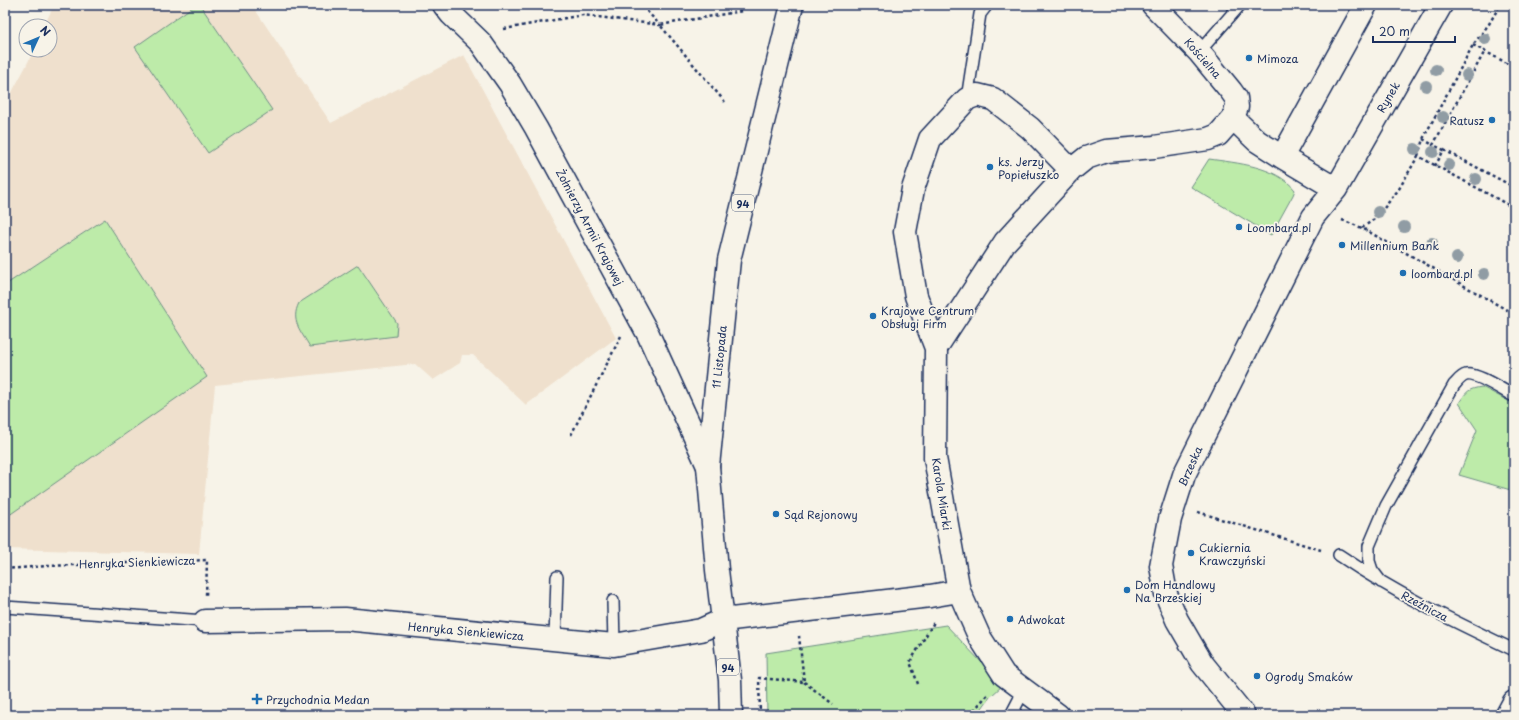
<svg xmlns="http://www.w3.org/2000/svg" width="1519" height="720" font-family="'Playpen Sans',sans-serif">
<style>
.built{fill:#efe0cd}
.green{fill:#bdeba9;stroke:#6c8d84}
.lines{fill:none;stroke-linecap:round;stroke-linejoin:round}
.lane-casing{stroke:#1b2f5e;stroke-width:14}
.street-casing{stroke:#1b2f5e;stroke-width:25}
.primary-casing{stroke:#1b2f5e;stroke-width:25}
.path{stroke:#1b2f5e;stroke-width:2.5;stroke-dasharray:3 3;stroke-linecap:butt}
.lane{stroke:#f7f3e8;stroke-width:11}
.street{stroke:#f7f3e8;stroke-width:22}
.primary{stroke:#f7f3e8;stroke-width:22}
.tree{fill:#909ca4}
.poi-dot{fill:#1f6fb2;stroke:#f7f3e8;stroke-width:1.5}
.labels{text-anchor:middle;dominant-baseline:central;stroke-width:3.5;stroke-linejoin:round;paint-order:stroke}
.shield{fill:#f7f3e8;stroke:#5d6a87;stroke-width:1}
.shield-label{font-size:10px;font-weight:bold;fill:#1b2f5e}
.street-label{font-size:11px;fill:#1b2f5e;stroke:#f7f3e8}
.poi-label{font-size:11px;fill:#1b2f5e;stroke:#f7f3e8;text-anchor:start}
</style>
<rect width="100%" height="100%" fill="#f7f3e8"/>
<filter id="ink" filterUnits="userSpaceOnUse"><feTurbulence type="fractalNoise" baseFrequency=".025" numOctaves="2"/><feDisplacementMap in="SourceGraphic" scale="8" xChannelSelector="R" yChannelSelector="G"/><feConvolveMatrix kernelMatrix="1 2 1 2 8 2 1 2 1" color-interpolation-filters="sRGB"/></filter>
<g filter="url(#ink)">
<path class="built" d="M 54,5 L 252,5 L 331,123 L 464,55 L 616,338 L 526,405 L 473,355 L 462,355 L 460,363 L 433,380 L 415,364 L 215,385 L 199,554 L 5,549 L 5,105 L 25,68 L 34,50 L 50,50 L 50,26 L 44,26 Z"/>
<path class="green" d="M 195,5 L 200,5 L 272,110 L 208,153 L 135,47 Z
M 1209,159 C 1237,163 1276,166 1295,190 L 1293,195 L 1271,235 L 1191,187 Z
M 105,219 L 207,377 L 5,518 L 5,285 Z
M 358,265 L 397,323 L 396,336 L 310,347 C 301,331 290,321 299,303 Z
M 1482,387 L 1514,404 L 1514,491 L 1459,475 L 1477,430 L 1459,403 C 1467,391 1468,389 1482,387 Z
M 946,625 L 1003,685 L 990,697 L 977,715 L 767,715 L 766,653 Z"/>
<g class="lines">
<defs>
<path id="lane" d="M 1199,52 L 1240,5
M 967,99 L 980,14 L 987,5
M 1339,555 C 1395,593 1453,621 1514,650
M 1381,582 L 1372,570 L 1369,561 L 1369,546 L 1386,506 L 1454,385 C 1457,382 1461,376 1466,375 C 1476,372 1504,391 1514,396
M 613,601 L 614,645
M 5,607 L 205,621
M 555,639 L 557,577
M 1011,715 L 1024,690"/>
<path id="street" d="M 444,5 L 451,14 L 481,43 L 510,84 L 536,128 L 648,334 L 708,466
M 1233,118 L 1257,141 L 1282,157 L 1336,189
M 1282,157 L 1366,5
M 936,348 L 1005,242 L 1071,170 L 1086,158 L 1106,151 L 1154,147 L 1208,139 L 1218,135 L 1233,118 L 1237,107 L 1236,98 L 1231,91 L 1199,52 L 1153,5
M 205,621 L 345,619 L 614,645 L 701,630 L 723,620 L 930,596 L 959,591
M 1058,715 L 1004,675 L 979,636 L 959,591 L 935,458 L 936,348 L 916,296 L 905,232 L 913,189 L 930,139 L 967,99 L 977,95 L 993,99 L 1030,128 L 1071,170
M 1244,715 L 1202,663 L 1177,620 L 1166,594 L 1161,566 L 1170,519 L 1184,475 L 1313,217 L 1336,189 L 1441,5
M 1507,715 L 1514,702"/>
<path id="primary" d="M 731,715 L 730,680 L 717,570 L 708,466 L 729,260 L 792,5"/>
</defs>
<use href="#lane" class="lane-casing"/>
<use href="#street" class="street-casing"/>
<use href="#primary" class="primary-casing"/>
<path class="path" d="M 504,29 L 583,15 L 660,25 L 641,5
M 1473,45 L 1514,67
M 725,102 L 660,25 L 743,11
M 1423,139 L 1433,145
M 1444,150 L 1514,187
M 1418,156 L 1423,139 L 1473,45 L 1489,24 L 1500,5
M 1435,166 L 1444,150 L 1433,145 L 1485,51
M 1342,220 L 1362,228 L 1514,314
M 1362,228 L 1377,217 L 1399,189 L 1418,156 L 1514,208
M 571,435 L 621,336
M 1198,512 L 1321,550
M 5,569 L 47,566 L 207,560 L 206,597
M 804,682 L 833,704
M 918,684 L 910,662 L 933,624 L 934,620
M 760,715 L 759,678 L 804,682 L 799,636
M 970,715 L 988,694"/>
<use href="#lane" class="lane"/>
<use href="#street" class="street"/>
<use href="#primary" class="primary"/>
</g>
<g class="tree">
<circle cx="1485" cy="39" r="6"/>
<circle cx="1436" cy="70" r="6"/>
<circle cx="1467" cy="75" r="6"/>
<circle cx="1426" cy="86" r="6"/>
<circle cx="1443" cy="117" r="6"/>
<circle cx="1415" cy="149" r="6"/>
<circle cx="1433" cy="152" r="6"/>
<circle cx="1449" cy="165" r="6"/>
<circle cx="1476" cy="179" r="6"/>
<circle cx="1378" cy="212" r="6"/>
<circle cx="1404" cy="227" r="6"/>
<circle cx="1432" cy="243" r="6"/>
<circle cx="1457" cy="258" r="6"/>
<circle cx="1484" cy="274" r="6"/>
</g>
</g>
<g class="poi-dot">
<circle cx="1249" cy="58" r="4"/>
<circle cx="1492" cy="120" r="4"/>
<circle cx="990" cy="167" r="4"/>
<circle cx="1239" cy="227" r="4"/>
<circle cx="1342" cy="245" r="4"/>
<circle cx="1403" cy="273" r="4"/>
<circle cx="873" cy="316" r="4"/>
<circle cx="776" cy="514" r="4"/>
<circle cx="1191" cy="553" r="4"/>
<circle cx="1127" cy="590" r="4"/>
<circle cx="1010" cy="619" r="4"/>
<circle cx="1257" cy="676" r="4"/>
<path d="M255 693h4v4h4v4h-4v4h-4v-4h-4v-4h4z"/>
</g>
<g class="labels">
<g class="shield">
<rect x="732" y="195" width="22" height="16" rx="3"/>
<rect x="717" y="659" width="22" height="16" rx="3"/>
</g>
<g class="shield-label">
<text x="743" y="203">94</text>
<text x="728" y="667">94</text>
</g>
<g class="street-label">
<text transform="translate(1203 58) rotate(49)">Kościelna</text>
<text transform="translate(1388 97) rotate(-60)">Rynek</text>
<text transform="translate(590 227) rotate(62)">Żołnierzy Armii Krajowej</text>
<text transform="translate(719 357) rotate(-84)">11 Listopada</text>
<text transform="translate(1190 466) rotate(-66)">Brzeska</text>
<text transform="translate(942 494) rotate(81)">Karola Miarki</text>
<text transform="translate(137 562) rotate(-2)">Henryka Sienkiewicza</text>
<text transform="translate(1425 606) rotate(28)">Rzeźnicza</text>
<text transform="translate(466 631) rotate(5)">Henryka Sienkiewicza</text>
</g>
<g class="poi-label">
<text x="1257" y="58">Mimoza</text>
<text x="1484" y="120" text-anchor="end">Ratusz</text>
<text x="998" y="161">ks. Jerzy<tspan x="998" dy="13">Popiełuszko</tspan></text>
<text x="1247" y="227">Loombard.pl</text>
<text x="1350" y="245">Millennium Bank</text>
<text x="1411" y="273">loombard.pl</text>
<text x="881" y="310">Krajowe Centrum<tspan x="881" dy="13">Obsługi Firm</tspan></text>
<text x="784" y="514">Sąd Rejonowy</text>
<text x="1199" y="547">Cukiernia<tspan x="1199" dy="13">Krawczyński</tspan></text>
<text x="1135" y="584">Dom Handlowy<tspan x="1135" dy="13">Na Brzeskiej</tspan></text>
<text x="1018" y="619">Adwokat</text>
<text x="1265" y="676">Ogrody Smaków</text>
<text x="266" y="699">Przychodnia Medan</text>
</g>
</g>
<rect width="1519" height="720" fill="none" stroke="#f7f3e8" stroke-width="20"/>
<rect x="10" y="10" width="1499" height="700" fill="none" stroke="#1b2f5e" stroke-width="1.5" filter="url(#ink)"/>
<g transform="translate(38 38) rotate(46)"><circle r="19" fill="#f7f3e8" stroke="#9fa5b1"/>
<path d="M0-3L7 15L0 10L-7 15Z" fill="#1f6fb2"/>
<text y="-6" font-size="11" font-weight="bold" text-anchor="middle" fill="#1b2f5e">N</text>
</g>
<path d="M1373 36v6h82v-6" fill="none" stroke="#1b2f5e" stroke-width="2"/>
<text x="1379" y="36" font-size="12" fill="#1b2f5e" stroke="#f7f3e8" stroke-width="3" paint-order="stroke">20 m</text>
</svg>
